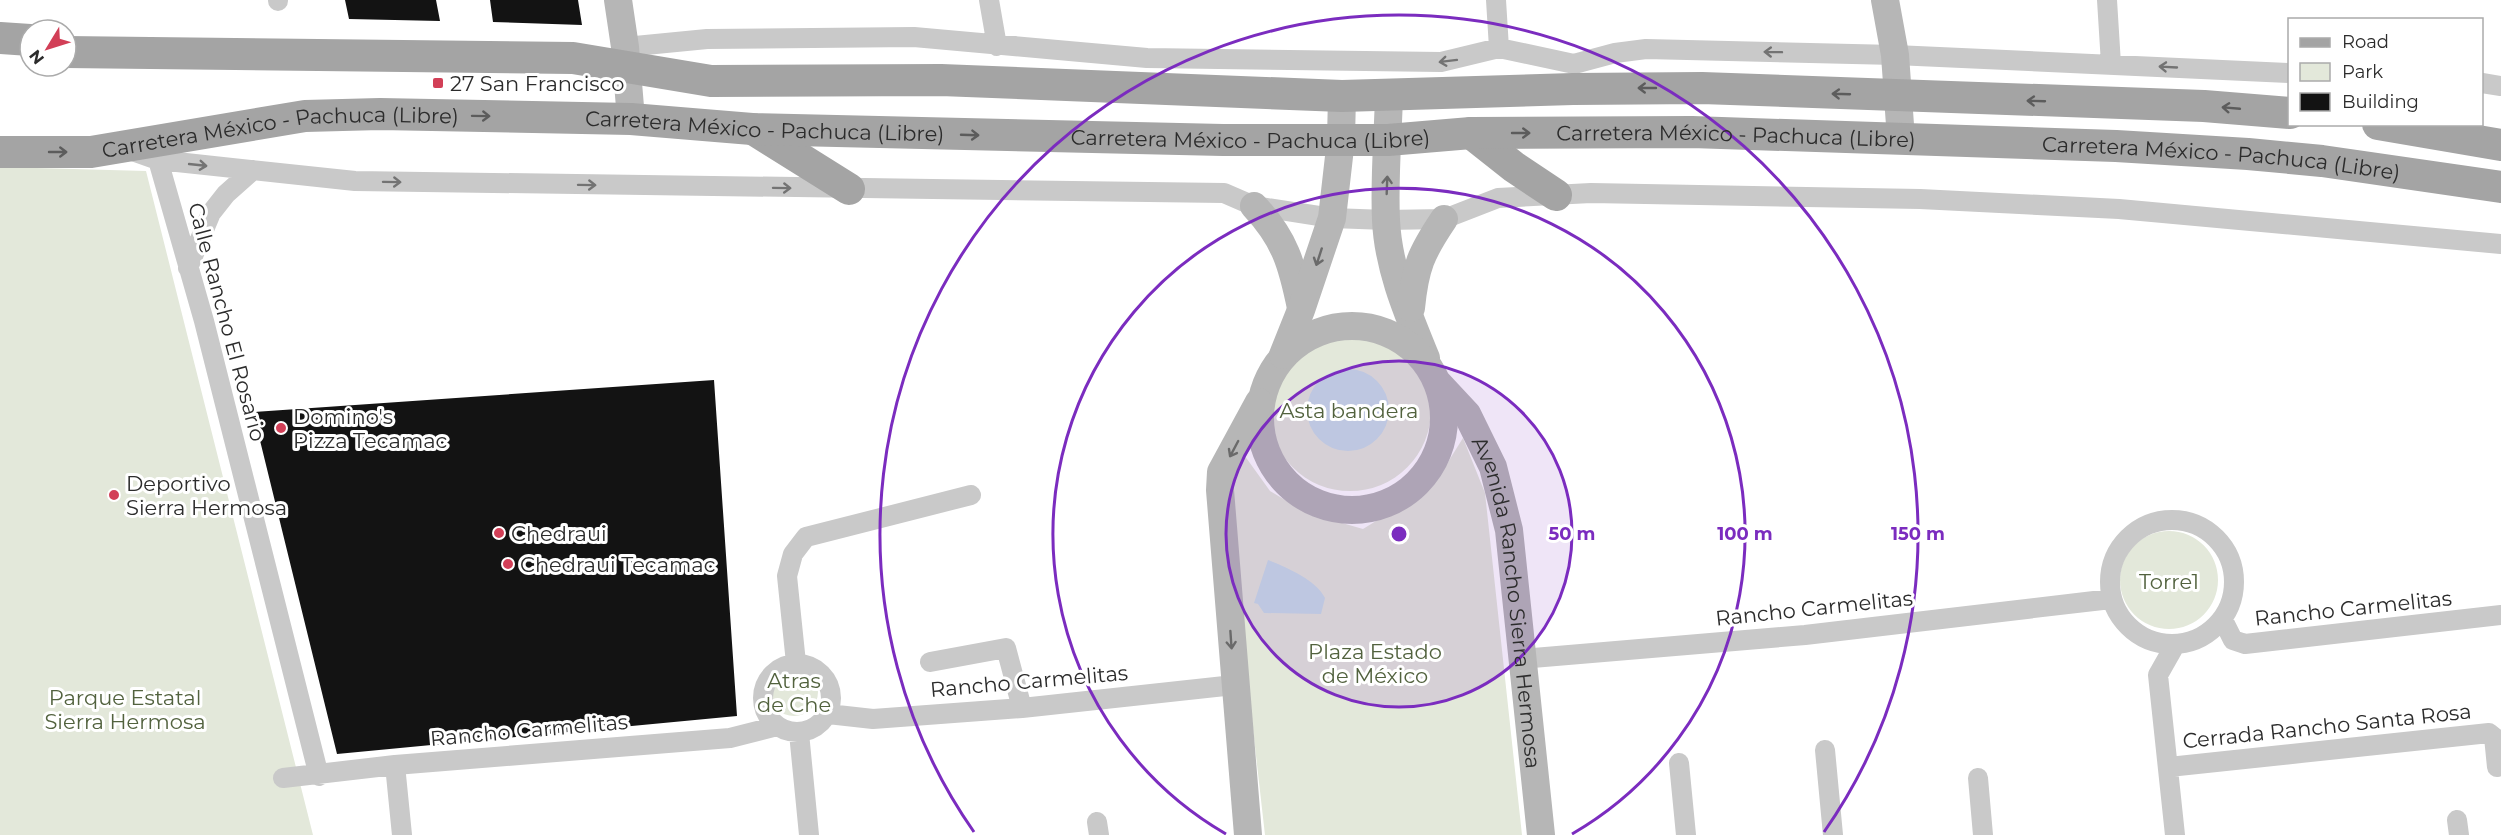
<svg xmlns="http://www.w3.org/2000/svg" width="2501" height="835" font-family="Montserrat,sans-serif">
<style>
.green{fill:#e3e8da}
.water{fill:#c8dde6}
.building{fill:#131313}
.lines{fill:none;stroke-linecap:round;stroke-linejoin:round}
.street{stroke:#c9c9c9;stroke-width:20}
.secondary{stroke:#b6b6b6;stroke-width:28}
.primary{stroke:#a4a4a4;stroke-width:32}
.oneway{stroke:#737373}
.oneway2{stroke:#5c5c5c}
.oneway3{stroke:#6a6a6a}
.ring{fill:none;stroke:#7b2cbf;stroke-width:3}
.poi-dot{fill:#d23f57;stroke:#fff;stroke-width:2}
.labels{text-anchor:middle;dominant-baseline:central;stroke-width:6;stroke-linejoin:round;paint-order:stroke}
.poi-label{font-size:21px;fill:#2c2c2c;stroke:#fff;text-anchor:start}
.street-label{font-size:21px;fill:#2c2c2c;stroke:#fff}
.park-label{font-size:21px;fill:#52623e;stroke:#fff}
.centre{fill:#7b2cbf;stroke:#fff;stroke-width:3}
.ring-label{font-size:18px;text-anchor:middle;font-weight:bold;fill:#7b2cbf;stroke:#fff;stroke-width:6;stroke-linejoin:round;paint-order:stroke}
</style>
<rect width="100%" height="100%" fill="#fff"/>
<path class="green" d="M 0,167 L 146,171 L 313,835 L 0,835 Z
M1269 410a81 81 0 1 1 162 0a81 81 0 1 1-162 0Z
M 1463,438 L 1485,493 L 1522,835 L 1265,835 L 1231,535 L 1235,477 L 1242,452 L 1270,491 L 1307,513 L 1363,529 L 1433,486 Z
M2120 580a49 49 0 1 1 98 0a49 49 0 1 1-98 0Z
M770 692a24 24 0 1 1 48 0a24 24 0 1 1-48 0Z"/>
<path class="water" d="M1307 410a41 41 0 1 1 82 0a41 41 0 1 1-82 0Z
M 1268,560 C 1287,568 1315,579 1325,598 L 1321,614 L 1264,613 L 1258,604 L 1254,603 Z"/>
<path class="building" d="M 345,0 L 436,0 L 440,21 L 349,19 Z
M 490,0 L 578,0 L 582,25 L 493,22 Z
M 714,380 L 737,716 L 337,754 L 253,412 Z"/>
<g class="lines">
<path class="street" d="M 278,0 L 278,1
M 989,0 L 997,46
M 1496,0 L 1499,48
M 2107,0 L 2111,64
M 625,47 L 707,39 L 914,37 L 1147,58 L 1441,62 L 1499,48 L 1574,64 L 1615,53 L 1646,49 L 1895,55 L 2290,73
M 2482,83 L 2501,86
M 127,149 L 158,160 L 355,181 L 1224,193 L 1254,206 L 1332,218 L 1386,220 L 1444,219 L 1498,198 L 1591,193 L 1920,199 L 2119,209 L 2501,244
M 158,160 L 204,321 L 319,776
M 188,268 L 211,213 L 226,194 L 253,170
M2110 582a62 62 0 1 1 124 0a62 62 0 1 1-124 0Z
M 2223,620 L 2233,640 L 2245,644 L 2501,615
M 1522,659 L 1805,635 L 2111,599
M 930,662 L 1006,648 L 1022,708
M 796,663 L 787,576 L 793,554 L 806,537 L 971,495
M763 698a34 34 0 1 1 68 0a34 34 0 1 1-68 0Z
M 828,714 L 873,719 L 1022,708 L 1234,685
M 799,733 L 809,835
M 1825,750 L 1833,835
M 1679,763 L 1686,835
M 395,765 L 402,835
M 2169,767 L 2489,733 L 2494,737 L 2497,767
M 283,778 L 395,765 L 730,738 L 777,726
M 1978,778 L 1983,835
M 2457,820 L 2459,835
M 1097,822 L 1099,835
M 2175,835 L 2158,675 L 2175,645"/>
<g class="secondary">
<path d="M 618,0 L 625,47 L 631,119"/>
<path d="M 1885,0 L 1895,55 L 1901,139"/>
<path d="M 1389,95 C 1388,136 1384,179 1386,220 C 1388,268 1408,314 1426,358"/>
<path d="M 1254,206 C 1285,239 1292,264 1301,308"/>
<path d="M 1411,308 C 1415,267 1421,253 1444,219"/>
<circle cx="1352" cy="418" r="92"/>
<path d="M 1283,355 L 1301,310 L 1332,218 L 1341,139 L 1342,96"/>
<path id="s1" d="M 1439,384 L 1467,414 L 1493,467 L 1509,530 L 1541,835"/>
<path d="M 1248,835 L 1220,490 L 1221,472 L 1259,402"/>
</g>
<g class="primary">
<path d="M 0,38 L 30,40"/>
<path d="M 66,52 L 573,58 L 711,81 L 941,80 L 1342,96 L 1573,89 L 1702,88 L 2204,106 L 2290,113"/>
<path d="M 2378,124 L 2501,145"/>
<path d="M 753,129 L 849,189"/>
<path d="M 1471,133 L 1514,167 L 1556,195"/>
<path id="s2" d="M 0,152 L 91,152 L 305,116 L 380,114 L 631,119 L 752,129 L 1223,140 L 1388,140 L 1471,133 L 1692,132 L 2116,146 L 2248,154 L 2322,161 L 2501,187"/>
</g>
</g>
<defs><path id="oneway-shaft" d="M-6 0H5M1.5-3L5.5 0L1.5 3" fill="none" stroke-width="1.6" stroke-linecap="round" stroke-linejoin="round" transform="scale(1.5)"/></defs>
<g class="oneway">
<use href="#oneway-shaft" transform="translate(1773 52) rotate(-179)"/>
<use href="#oneway-shaft" transform="translate(1448 61) rotate(173)"/>
<use href="#oneway-shaft" transform="translate(2168 67) rotate(-177)"/>
<use href="#oneway-shaft" transform="translate(198 165) rotate(6)"/>
<use href="#oneway-shaft" transform="translate(392 182) rotate(1)"/>
<use href="#oneway-shaft" transform="translate(587 185) rotate(1)"/>
<use href="#oneway-shaft" transform="translate(782 188) rotate(1)"/>
</g>
<g class="oneway2">
<use href="#oneway-shaft" transform="translate(1647 88) rotate(180)"/>
<use href="#oneway-shaft" transform="translate(1841 94) rotate(-178)"/>
<use href="#oneway-shaft" transform="translate(2036 101) rotate(-178)"/>
<use href="#oneway-shaft" transform="translate(2231 108) rotate(-175)"/>
<use href="#oneway-shaft" transform="translate(481 116) rotate(1)"/>
<use href="#oneway-shaft" transform="translate(1521 133)"/>
<use href="#oneway-shaft" transform="translate(970 135) rotate(2)"/>
<use href="#oneway-shaft" transform="translate(58 152)"/>
</g>
<g class="oneway3">
<use href="#oneway-shaft" transform="translate(1387 185) rotate(-88)"/>
<use href="#oneway-shaft" transform="translate(1319 257) rotate(108)"/>
<use href="#oneway-shaft" transform="translate(1234 449) rotate(118)"/>
<use href="#oneway-shaft" transform="translate(1231 640) rotate(86)"/>
</g>
<circle cx="1399" cy="534" r="173" fill="#7b2cbf" fill-opacity=".12"/>
<g class="ring">
<circle cx="1399" cy="534" r="173"/>
<path d="M1226 834A346 346 0 1 1 1572 834"/>
<path d="M974 832A519 519 0 1 1 1824 832"/>
</g>
<g class="poi-dot">
<rect x="432" y="77" width="12" height="12" rx="3"/>
<circle cx="281" cy="428" r="6"/>
<circle cx="114" cy="495" r="6"/>
<circle cx="499" cy="533" r="6"/>
<circle cx="508" cy="564" r="6"/>
</g>
<g class="labels">
<g class="poi-label">
<text x="450" y="83">27 San Francisco</text>
<text x="293" y="416">Domino's<tspan x="293" dy="24">Pizza Tecamac</tspan></text>
<text x="126" y="483">Deportivo<tspan x="126" dy="24">Sierra Hermosa</tspan></text>
<text x="511" y="533">Chedraui</text>
<text x="520" y="564">Chedraui Tecamac</text>
</g>
<g class="street-label">
<text stroke="none"><textPath href="#s2" startOffset="768">Carretera México - Pachuca (Libre)</textPath></text>
<text stroke="none"><textPath href="#s2" startOffset="282">Carretera México - Pachuca (Libre)</textPath></text>
<text stroke="none"><textPath href="#s2" startOffset="1254">Carretera México - Pachuca (Libre)</textPath></text>
<text stroke="none"><textPath href="#s2" startOffset="1740">Carretera México - Pachuca (Libre)</textPath></text>
<text stroke="none"><textPath href="#s2" startOffset="2226">Carretera México - Pachuca (Libre)</textPath></text>
<text transform="translate(227 322) rotate(75)">Calle Rancho El Rosario</text>
<text stroke="none"><textPath href="#s1" startOffset="236">Avenida Rancho Sierra Hermosa</textPath></text>
<text transform="translate(1814 608) rotate(-6)">Rancho Carmelitas</text>
<text transform="translate(2353 608) rotate(-6)">Rancho Carmelitas</text>
<text transform="translate(1029 681) rotate(-5)">Rancho Carmelitas</text>
<text transform="translate(2327 726) rotate(-6)">Cerrada Rancho Santa Rosa</text>
<text transform="translate(529 730) rotate(-5)">Rancho Carmelitas</text>
</g>
<g class="park-label">
<text x="1349" y="410">Asta bandera</text>
<text x="2169" y="581">Torre1</text>
<text x="1375" y="651">Plaza Estado<tspan x="1375" dy="24">de México</tspan></text>
<text x="794" y="680">Atras<tspan x="794" dy="24">de Che</tspan></text>
<text x="125" y="697">Parque Estatal<tspan x="125" dy="24">Sierra Hermosa</tspan></text>
</g>
</g>
<circle cx="1399" cy="534" r="9" class="centre"/>
<g class="ring-label">
<text x="1572" y="540">50 m</text>
<text x="1745" y="540">100 m</text>
<text x="1918" y="540">150 m</text>
</g>
<rect x="2288" y="18" width="195" height="108" fill="#ffffff" stroke="#ababab" stroke-width="1.5"/>
<rect x="2300" y="38" width="30" height="9" fill="#a4a4a4" stroke="#ababab" stroke-width="1.5"/>
<text x="2342" y="48" font-size="18" fill="#2c2c2c">Road</text>
<rect x="2300" y="63" width="30" height="18" fill="#e3e8da" stroke="#ababab" stroke-width="1.5"/>
<text x="2342" y="78" font-size="18" fill="#2c2c2c">Park</text>
<rect x="2300" y="93" width="30" height="18" fill="#131313" stroke="#ababab" stroke-width="1.5"/>
<text x="2342" y="108" font-size="18" fill="#2c2c2c">Building</text>
<g transform="translate(48 48) rotate(232)"><circle r="28" fill="#ffffff" stroke="#ababab" stroke-width="1.5"/>
<path d="M0-4.5L10 22L0 15L-10 22Z" fill="#d23f57"/>
<text y="-9" font-size="16" font-weight="bold" text-anchor="middle" fill="#2c2c2c">N</text>
</g>
</svg>
